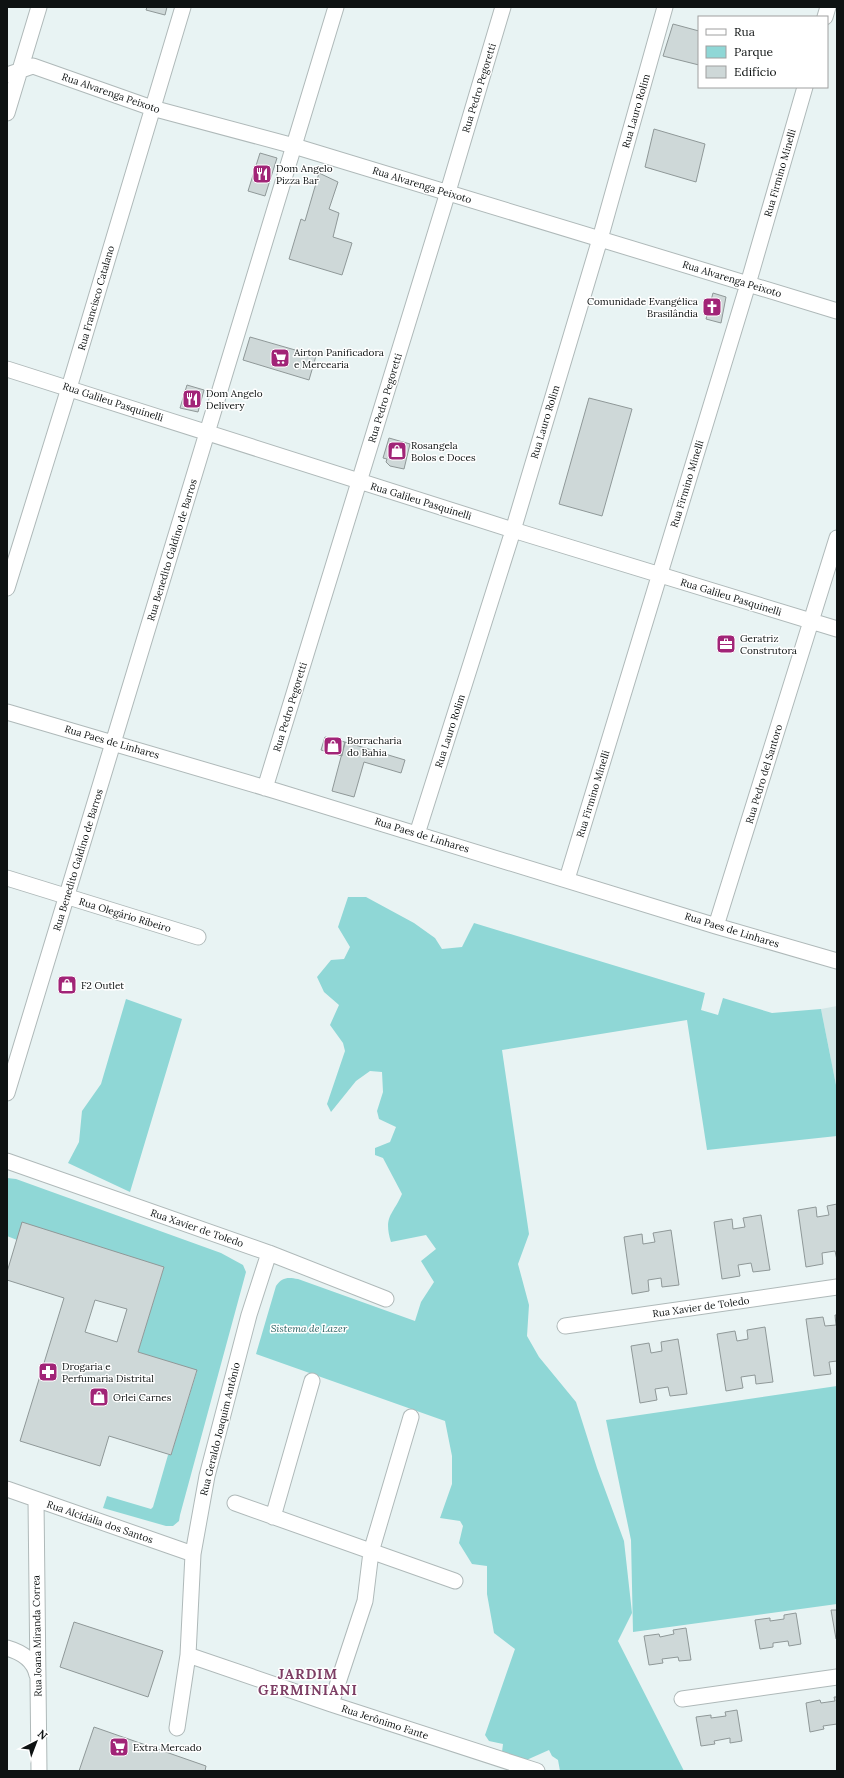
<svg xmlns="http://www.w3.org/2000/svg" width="844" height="1778" font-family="Lora,serif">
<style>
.built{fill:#d2e6e6}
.green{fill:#8fd7d6}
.building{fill:#ced8d8;stroke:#8f9898;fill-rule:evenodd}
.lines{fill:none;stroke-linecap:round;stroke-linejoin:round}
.minor-casing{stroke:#afb9b9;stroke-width:17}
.minor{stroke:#fff;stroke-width:15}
.labels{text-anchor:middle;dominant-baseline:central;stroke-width:3;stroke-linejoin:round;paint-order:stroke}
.street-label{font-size:10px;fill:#0e1212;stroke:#fff}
.poi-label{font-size:10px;fill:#0e1212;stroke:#fff;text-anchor:start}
.park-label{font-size:10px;font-style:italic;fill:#2a6161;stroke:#fff}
.district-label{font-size:14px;font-weight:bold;letter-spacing:1px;fill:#7d3e64;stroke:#fff}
</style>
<rect width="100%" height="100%" fill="#e8f3f3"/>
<path class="built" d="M 837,1006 L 837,1090 L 821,1009 Z"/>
<path class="green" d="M 348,897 L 366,897 L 414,923 L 435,938 L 442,949 L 462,947 L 474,923 L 705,993 L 701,1010 L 718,1015 L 723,998 L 772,1013 L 821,1009 L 837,1090 L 837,1136 L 707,1150 L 687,1020 L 502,1050 L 529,1234 L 518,1264 L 529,1305 L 527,1336 L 539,1357 L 576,1402 L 597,1468 L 624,1541 L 632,1613 L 618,1641 L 684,1771 L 560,1771 L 558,1760 L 552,1756 L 549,1750 L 522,1762 L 502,1752 L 503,1744 L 489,1741 L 485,1735 L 515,1649 L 494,1633 L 487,1594 L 487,1566 L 472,1564 L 459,1543 L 463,1526 L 460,1521 L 440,1518 L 452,1484 L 452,1456 L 445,1421 L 256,1354 L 276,1286 C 282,1277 288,1277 298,1279 L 415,1321 L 421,1302 L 434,1282 L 421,1261 L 436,1249 L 426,1235 L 391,1242 C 383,1216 393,1215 402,1194 L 383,1158 L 375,1155 L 375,1148 L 390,1142 L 396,1127 L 379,1119 L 377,1111 L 383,1092 L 382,1072 L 370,1071 L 356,1081 L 331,1112 L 327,1104 L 345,1051 L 343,1043 L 330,1025 L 339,1005 L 324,992 L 317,977 L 331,960 L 344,959 L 350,947 L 338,927 Z
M 126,999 L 182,1019 L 130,1192 L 68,1163 L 79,1142 L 82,1111 L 101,1084 Z
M 7,1178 L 16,1179 L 221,1253 L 243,1265 L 246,1272 L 180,1515 L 179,1521 L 173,1526 L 166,1526 L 103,1508 L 107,1496 L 151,1509 L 153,1507 L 168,1455 L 171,1455 L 197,1371 L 138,1352 L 164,1267 L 17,1240 L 7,1236 Z
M 837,1386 L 837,1604 L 633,1632 L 631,1540 L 606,1420 Z"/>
<path class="building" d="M 147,7 L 167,7 L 165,15 L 146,10 Z
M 673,24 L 699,31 L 699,65 L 663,56 Z
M 654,129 L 705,144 L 696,182 L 645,167 Z
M 260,153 L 277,158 L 265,196 L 248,191 Z
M 319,173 L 338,182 L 329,209 L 339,213 L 333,237 L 352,243 L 342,275 L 289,259 L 301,219 L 305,221 Z
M 713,293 L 726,297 L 721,323 L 706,319 Z
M 250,337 L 316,356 L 309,380 L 243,360 Z
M 187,385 L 204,390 L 198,412 L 180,408 Z
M 589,398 L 632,409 L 602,516 L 559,504 Z
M 389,438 L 410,444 L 404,469 L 390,466 L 386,462 L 387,459 L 383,458 Z
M 325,737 L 345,742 L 342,756 L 321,750 Z
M 345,742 L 405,760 L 401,773 L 364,762 L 354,797 L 332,791 Z
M 837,1204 L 837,1260 L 835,1251 L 822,1253 L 823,1264 L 806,1267 L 798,1210 L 816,1207 L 817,1217 L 829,1215 L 827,1206 Z
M 761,1215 L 770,1270 L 753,1272 L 751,1263 L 738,1265 L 740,1276 L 722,1279 L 714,1222 L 732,1219 L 733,1229 L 745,1227 L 743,1218 Z
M 22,1222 L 164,1267 L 138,1352 L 197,1370 L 171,1455 L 109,1436 L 100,1466 L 20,1441 L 64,1298 L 7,1280 L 7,1272 ZM 95,1300 L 127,1309 L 117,1342 L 85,1332 Z
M 671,1230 L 679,1285 L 662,1287 L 661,1278 L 648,1280 L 649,1291 L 632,1294 L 624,1237 L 642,1234 L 643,1244 L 655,1242 L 653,1233 Z
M 835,1315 L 837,1315 L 837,1361 L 829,1362 L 831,1374 L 814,1376 L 806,1319 L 823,1317 L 825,1326 L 836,1325 Z
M 765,1327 L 773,1382 L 756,1384 L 755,1375 L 741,1377 L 743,1388 L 726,1391 L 717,1334 L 735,1331 L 737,1341 L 748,1339 L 747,1330 Z
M 678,1339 L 687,1394 L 670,1396 L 668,1387 L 655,1389 L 657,1400 L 640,1403 L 631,1346 L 649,1343 L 651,1353 L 662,1351 L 661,1342 Z
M 831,1610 L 837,1610 L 837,1639 L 836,1639 Z
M 796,1613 L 801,1644 L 789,1646 L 788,1641 L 773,1643 L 773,1647 L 760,1649 L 755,1620 L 770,1618 L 770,1621 L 784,1619 L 784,1615 Z
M 74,1622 L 163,1651 L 148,1697 L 60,1667 Z
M 686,1628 L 691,1660 L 679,1661 L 678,1657 L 662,1659 L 663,1663 L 649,1665 L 644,1636 L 659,1634 L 660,1637 L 674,1634 L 673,1630 Z
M 834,1697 L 837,1697 L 837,1724 L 823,1726 L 824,1729 L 810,1732 L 806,1703 L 820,1700 L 821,1703 L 835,1701 Z
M 737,1710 L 742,1741 L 730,1743 L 730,1738 L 714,1741 L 715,1744 L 701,1746 L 696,1717 L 711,1715 L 711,1718 L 726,1716 L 725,1712 Z
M 94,1727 L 206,1766 L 205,1771 L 79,1771 Z"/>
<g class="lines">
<defs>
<path id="minor" d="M 825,17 L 828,7
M 7,75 L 33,66 L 152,108 L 294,146 L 837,311
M 7,113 L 39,7
M 7,369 L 513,530 L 837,629
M 7,588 L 69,388 L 183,7
M 7,712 L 276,791 L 716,926 L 837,961
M 265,788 L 444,205 L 503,7
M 417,834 L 511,537 L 600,239 L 665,7
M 7,878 L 198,937
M 567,879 L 748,284 L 805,87
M 716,926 L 837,538
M 7,1093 L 336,7
M 7,1161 L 269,1253 L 386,1299
M 565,1326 L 837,1287
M 7,1489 L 193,1554
M 36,1500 L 39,1771
M 235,1503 L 455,1581
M 273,1517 L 312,1381
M 7,1648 C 21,1652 34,1660 37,1675
M 188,1655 L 331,1704 L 537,1771
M 682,1699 L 837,1677
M 331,1704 L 365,1601 L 371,1552 L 411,1417
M 177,1728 L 188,1655 L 193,1554 L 207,1476 L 249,1315 L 269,1253"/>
</defs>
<use href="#minor" class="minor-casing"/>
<use href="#minor" class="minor"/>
</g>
<defs>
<symbol id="restaurant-square" viewBox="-11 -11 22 22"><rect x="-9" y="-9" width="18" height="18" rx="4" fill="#a12477" stroke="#fff"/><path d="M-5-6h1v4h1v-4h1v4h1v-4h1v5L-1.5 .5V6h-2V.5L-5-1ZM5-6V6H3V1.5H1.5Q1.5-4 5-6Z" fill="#fff"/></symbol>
<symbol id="church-square" viewBox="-11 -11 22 22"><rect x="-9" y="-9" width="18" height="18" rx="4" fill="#a12477" stroke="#fff"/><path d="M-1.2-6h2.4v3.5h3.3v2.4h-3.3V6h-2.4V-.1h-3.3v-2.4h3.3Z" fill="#fff"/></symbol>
<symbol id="supermarket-square" viewBox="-11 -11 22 22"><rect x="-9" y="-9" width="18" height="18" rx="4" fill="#a12477" stroke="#fff"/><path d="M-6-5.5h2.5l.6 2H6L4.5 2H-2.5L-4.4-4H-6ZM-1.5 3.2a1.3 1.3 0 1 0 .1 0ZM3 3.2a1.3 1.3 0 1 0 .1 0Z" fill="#fff"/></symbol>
<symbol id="shop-square" viewBox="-11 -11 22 22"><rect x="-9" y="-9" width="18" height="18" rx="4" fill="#a12477" stroke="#fff"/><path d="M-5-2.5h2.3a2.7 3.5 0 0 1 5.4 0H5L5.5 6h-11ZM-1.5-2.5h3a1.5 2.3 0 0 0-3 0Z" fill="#fff"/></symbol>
<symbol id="office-square" viewBox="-11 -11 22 22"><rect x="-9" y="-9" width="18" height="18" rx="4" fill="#a12477" stroke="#fff"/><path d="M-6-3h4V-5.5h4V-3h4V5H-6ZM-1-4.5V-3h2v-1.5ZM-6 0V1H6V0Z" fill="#fff"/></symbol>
<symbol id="pharmacy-square" viewBox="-11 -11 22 22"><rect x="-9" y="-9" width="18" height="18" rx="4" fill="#a12477" stroke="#fff"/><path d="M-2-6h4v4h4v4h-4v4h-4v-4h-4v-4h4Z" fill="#fff"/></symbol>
</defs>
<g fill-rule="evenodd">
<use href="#restaurant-square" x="251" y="163" width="22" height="22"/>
<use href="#church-square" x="701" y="296" width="22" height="22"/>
<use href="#supermarket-square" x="269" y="347" width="22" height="22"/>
<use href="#restaurant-square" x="181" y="388" width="22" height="22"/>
<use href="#shop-square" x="386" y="440" width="22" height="22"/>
<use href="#office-square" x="715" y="633" width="22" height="22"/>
<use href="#shop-square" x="322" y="735" width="22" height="22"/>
<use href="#shop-square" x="56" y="974" width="22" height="22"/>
<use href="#pharmacy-square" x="37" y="1361" width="22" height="22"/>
<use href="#shop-square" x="88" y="1386" width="22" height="22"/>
<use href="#supermarket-square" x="108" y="1736" width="22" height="22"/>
</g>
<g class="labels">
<g class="street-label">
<text transform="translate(479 88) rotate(-73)">Rua Pedro Pegoretti</text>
<text transform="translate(111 93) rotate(19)">Rua Alvarenga Peixoto</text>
<text transform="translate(636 111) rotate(-74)">Rua Lauro Rolim</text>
<text transform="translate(780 173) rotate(-74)">Rua Firmino Minelli</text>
<text transform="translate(422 185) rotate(17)">Rua Alvarenga Peixoto</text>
<text transform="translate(732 279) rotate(17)">Rua Alvarenga Peixoto</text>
<text transform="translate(96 298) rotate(-74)">Rua Francisco Catalano</text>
<text transform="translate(385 398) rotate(-73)">Rua Pedro Pegoretti</text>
<text transform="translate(113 402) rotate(18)">Rua Galileu Pasquinelli</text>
<text transform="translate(545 422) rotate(-73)">Rua Lauro Rolim</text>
<text transform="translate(687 484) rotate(-73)">Rua Firmino Minelli</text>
<text transform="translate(421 501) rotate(17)">Rua Galileu Pasquinelli</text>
<text transform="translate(172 550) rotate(-73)">Rua Benedito Galdino de Barros</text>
<text transform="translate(731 597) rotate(17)">Rua Galileu Pasquinelli</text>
<text transform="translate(290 707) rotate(-73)">Rua Pedro Pegoretti</text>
<text transform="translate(450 731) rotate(-72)">Rua Lauro Rolim</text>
<text transform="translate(112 742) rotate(16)">Rua Paes de Linhares</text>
<text transform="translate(764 774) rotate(-73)">Rua Pedro del Santoro</text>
<text transform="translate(593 794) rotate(-73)">Rua Firmino Minelli</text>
<text transform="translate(422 835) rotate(17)">Rua Paes de Linhares</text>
<text transform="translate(78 860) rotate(-73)">Rua Benedito Galdino de Barros</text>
<text transform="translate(125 915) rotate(17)">Rua Olegário Ribeiro</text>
<text transform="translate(732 930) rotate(17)">Rua Paes de Linhares</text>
<text transform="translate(197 1228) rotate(19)">Rua Xavier de Toledo</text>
<text transform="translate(701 1307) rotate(-8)">Rua Xavier de Toledo</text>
<text transform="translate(220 1429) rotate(-76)">Rua Geraldo Joaquim Antônio</text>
<text transform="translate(100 1522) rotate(19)">Rua Alcidália dos Santos</text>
<text transform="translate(37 1636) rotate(-91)">Rua Joana Miranda Correa</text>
<text transform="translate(385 1722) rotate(18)">Rua Jerônimo Fante</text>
</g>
<g class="poi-label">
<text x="276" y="168">Dom Angelo<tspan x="276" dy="12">Pizza Bar</tspan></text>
<text x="698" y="301" text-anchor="end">Comunidade Evangélica<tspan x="698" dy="12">Brasilândia</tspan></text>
<text x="294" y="352">Airton Panificadora<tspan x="294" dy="12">e Mercearia</tspan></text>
<text x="206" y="393">Dom Angelo<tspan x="206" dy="12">Delivery</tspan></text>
<text x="411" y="445">Rosangela<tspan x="411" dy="12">Bolos e Doces</tspan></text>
<text x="740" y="638">Geratriz<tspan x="740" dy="12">Construtora</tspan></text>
<text x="347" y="740">Borracharia<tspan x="347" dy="12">do Bahia</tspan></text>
<text x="81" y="985">F2 Outlet</text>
<text x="62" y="1366">Drogaria e<tspan x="62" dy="12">Perfumaria Distrital</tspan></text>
<text x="113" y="1397">Orlei Carnes</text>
<text x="133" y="1747">Extra Mercado</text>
</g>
<g class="park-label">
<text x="309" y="1328">Sistema de Lazer</text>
</g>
<g class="district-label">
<text x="308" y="1674">JARDIM<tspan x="308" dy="16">GERMINIANI</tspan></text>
</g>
</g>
<rect width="844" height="1778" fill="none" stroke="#0e1212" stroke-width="16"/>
<rect x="698" y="16" width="130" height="72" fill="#ffffff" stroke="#9fa0a0"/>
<rect x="706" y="29" width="20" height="6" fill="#ffffff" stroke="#9fa0a0"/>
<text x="734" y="36" font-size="12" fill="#0e1212">Rua</text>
<rect x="706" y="46" width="20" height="12" fill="#8fd7d6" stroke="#9fa0a0"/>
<text x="734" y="56" font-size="12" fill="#0e1212">Parque</text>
<rect x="706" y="66" width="20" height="12" fill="#ced8d8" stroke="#9fa0a0"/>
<text x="734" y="76" font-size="12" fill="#0e1212">Edifício</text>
<g transform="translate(36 1742) rotate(42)" stroke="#ffffff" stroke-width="3" paint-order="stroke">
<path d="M0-3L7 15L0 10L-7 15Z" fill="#0e1212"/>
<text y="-6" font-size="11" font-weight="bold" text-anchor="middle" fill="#0e1212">N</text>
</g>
</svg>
